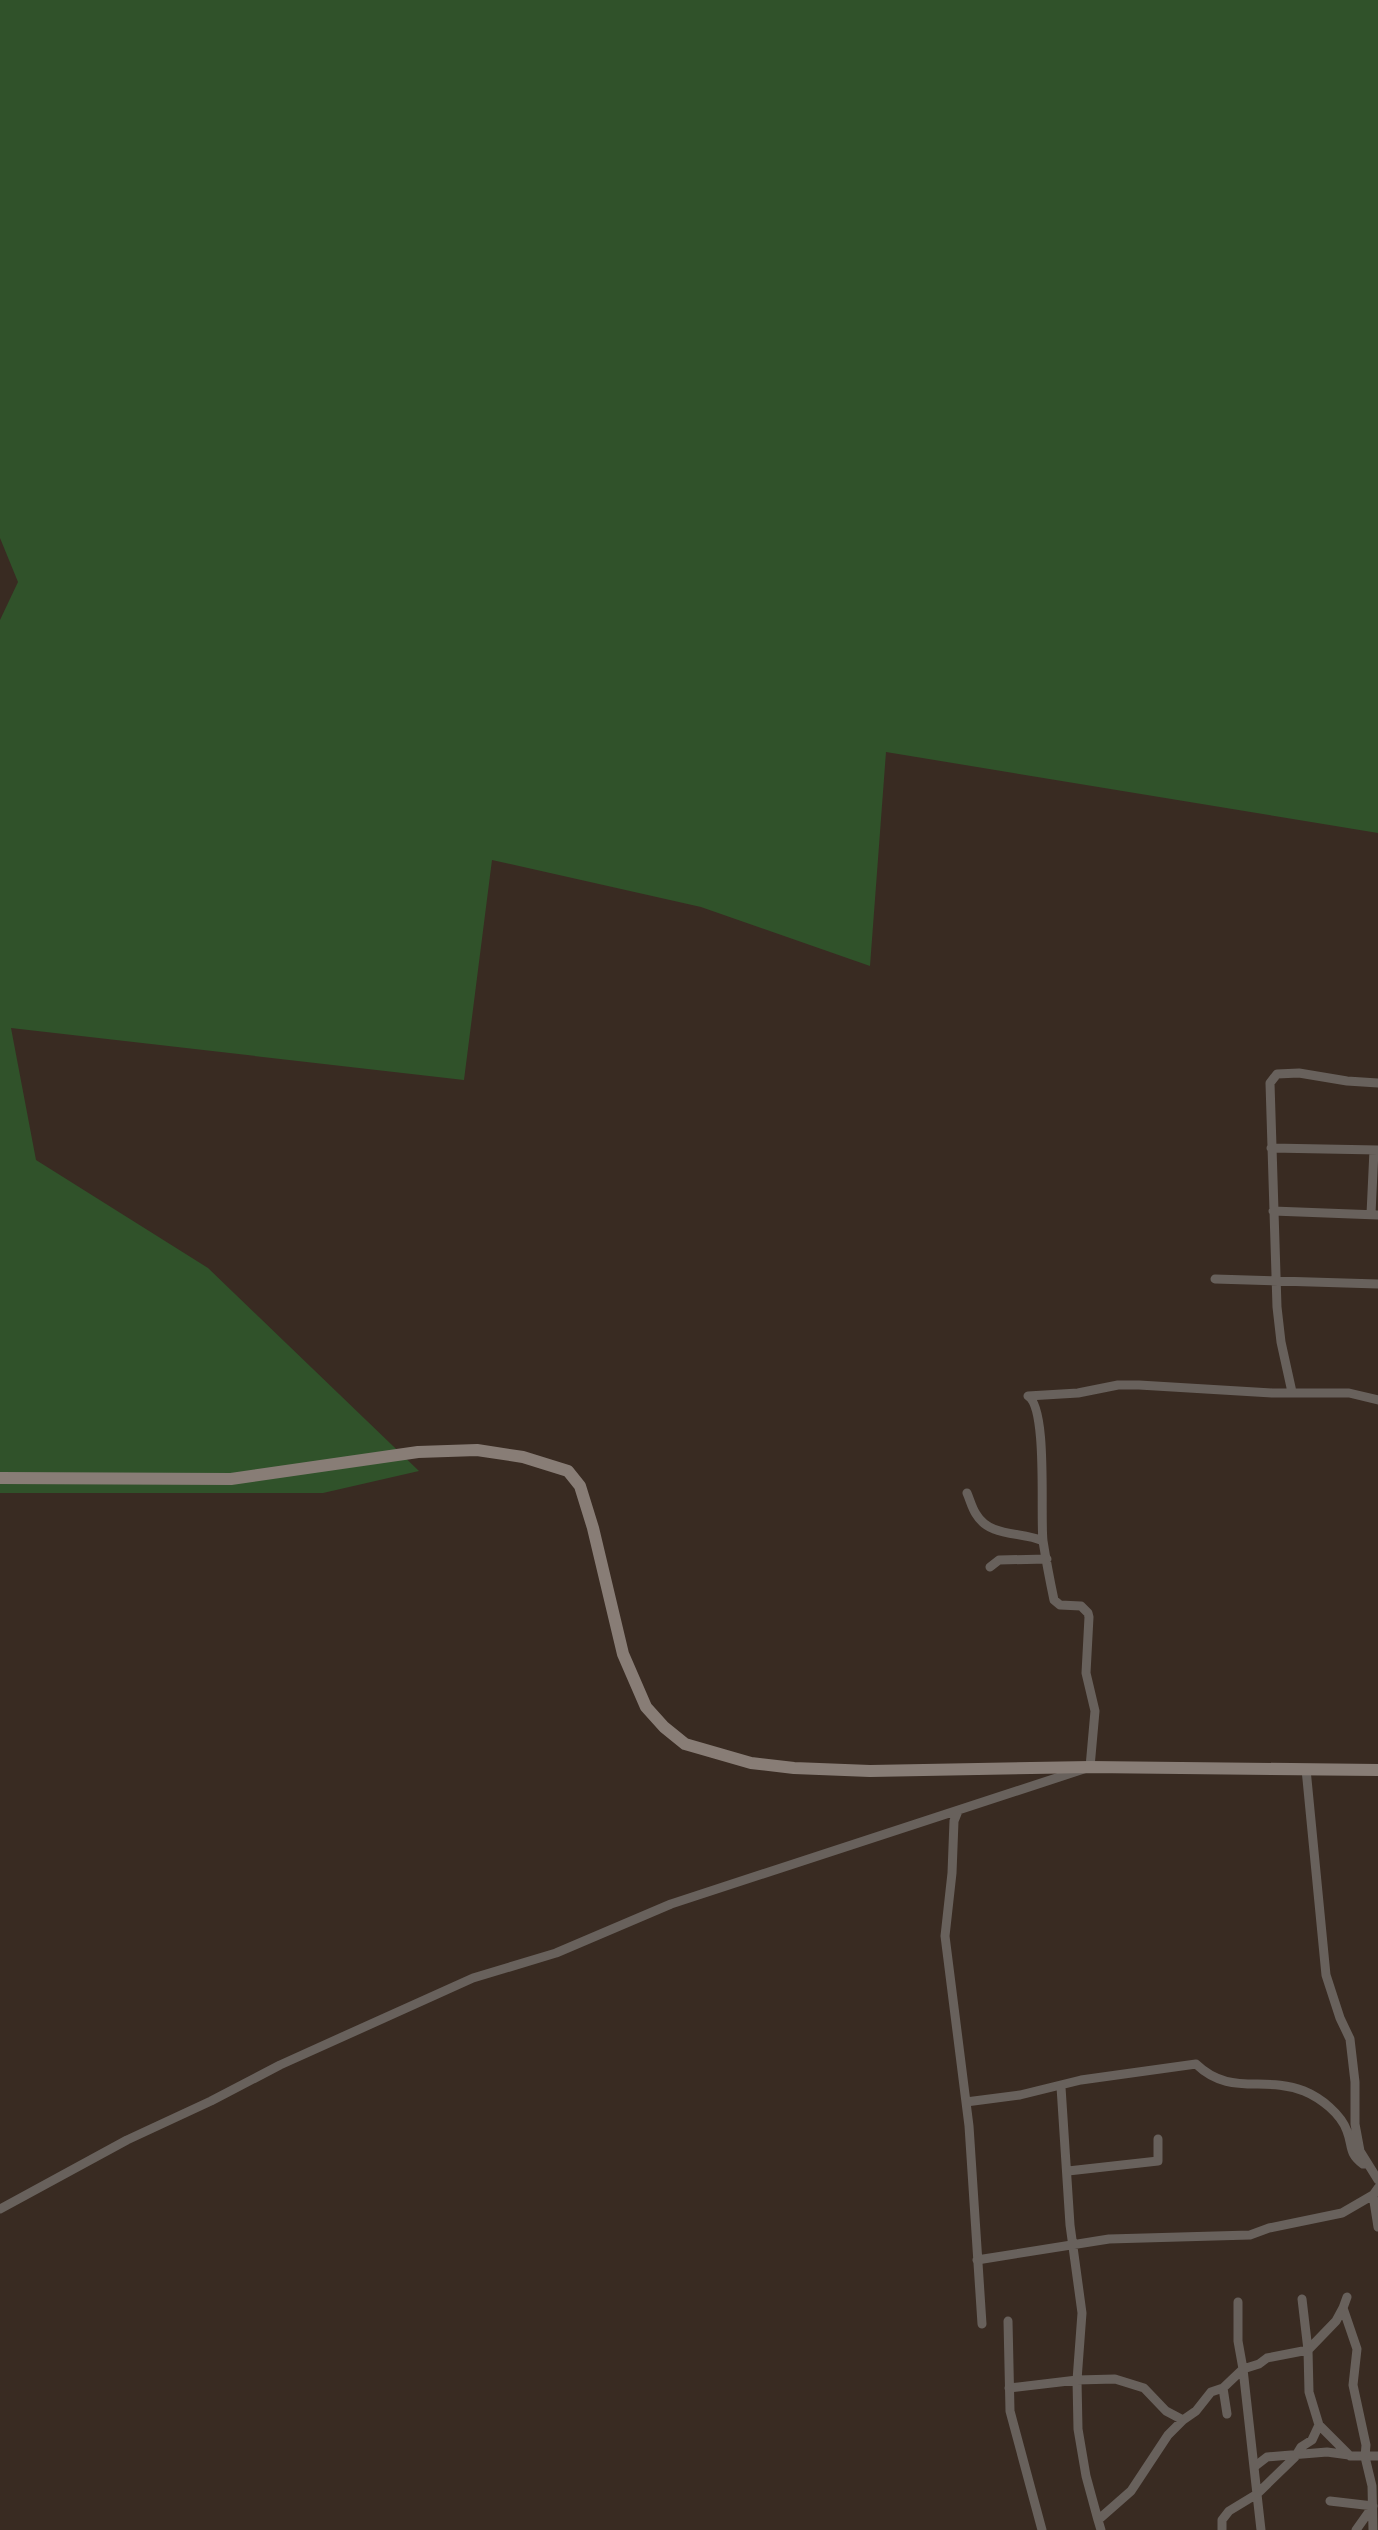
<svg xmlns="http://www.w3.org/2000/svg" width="1378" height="2530" font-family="'PT Serif',serif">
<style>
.green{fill:#30522a}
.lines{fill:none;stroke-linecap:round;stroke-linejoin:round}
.minor{stroke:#68615c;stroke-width:9}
.secondary{stroke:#887d76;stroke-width:12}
</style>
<rect width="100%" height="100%" fill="#392b22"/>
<path class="green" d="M 0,0 L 1378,0 L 1378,833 L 886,752 L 870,966 L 701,907 L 492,860 L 464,1080 L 11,1028 L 36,1160 L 208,1268 L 419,1471 L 323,1493 L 0,1493 L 0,620 L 18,582 L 0,538 Z"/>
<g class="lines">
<path class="minor" d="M 1271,1148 L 1378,1150
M 1273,1211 L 1378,1215
M 1371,1214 L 1374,1150
M 1215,1279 L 1378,1284
M 1292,1392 L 1281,1342 L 1277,1307 L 1270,1083 L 1277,1074 L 1299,1073 L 1347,1081 L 1378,1083
M 1028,1396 L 1078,1393 L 1118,1385 L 1139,1385 L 1272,1393 L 1349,1393 L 1378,1400
M 967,1493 C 970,1500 972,1508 976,1514 C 990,1538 1021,1531 1043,1541
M 990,1567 L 999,1560 L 1047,1559
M 1306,1769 L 1326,1975 L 1340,2018 L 1350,2039 L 1355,2082 L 1355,2124 L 1360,2151 L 1378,2180
M 958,1811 L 954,1821 L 952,1873 L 945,1936 L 969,2126 L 982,2324
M 1061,2087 L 1070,2225 L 1082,2313 L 1077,2380 L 1078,2429 L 1086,2476 L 1098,2520
M 966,2102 L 1020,2095 L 1081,2080 L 1196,2064 C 1230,2097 1264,2075 1304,2091 C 1321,2098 1341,2114 1347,2131 C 1353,2146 1348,2153 1363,2164 L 1366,2164
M 1068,2171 L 1158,2161 L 1158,2139
M 1378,2188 L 1373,2195 L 1378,2227
M 0,2209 L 127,2140 L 211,2101 L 280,2065 L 473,1978 L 556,1953 L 671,1904 L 1090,1767 L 1095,1711 L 1086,1673 L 1089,1617 L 1088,1613 L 1081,1606 L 1060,1605 L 1054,1600 C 1050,1581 1046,1560 1043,1541 C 1040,1515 1048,1408 1028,1396
M 977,2260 L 1109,2239 L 1250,2235 L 1269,2228 L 1342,2213 L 1373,2195
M 1347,2297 L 1343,2308 L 1357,2349 L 1353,2385 L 1366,2445 L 1365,2457 L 1372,2486 L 1373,2530
M 1302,2299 L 1308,2350 L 1309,2392 L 1319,2425 L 1350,2456 L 1378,2456
M 1238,2302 L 1238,2341 L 1243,2369 L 1261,2530
M 1008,2321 L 1010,2411 L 1042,2530
M 1009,2388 L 1077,2380 L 1115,2379 L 1144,2388 L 1166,2411 L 1183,2420
M 1227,2414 L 1223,2388 L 1243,2369 L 1259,2364 L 1267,2358 L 1308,2350 L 1336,2321 L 1343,2308
M 1254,2467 L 1267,2457 L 1327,2452 L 1349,2455
M 1330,2501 L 1373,2506
M 1101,2530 L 1098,2520 L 1131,2491 L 1168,2435 L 1183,2420 L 1196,2411 L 1211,2392 L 1223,2388
M 1222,2530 L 1222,2520 L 1229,2511 L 1257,2494 L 1295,2457 L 1301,2447 L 1312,2440 L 1319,2425
M 1356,2530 L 1373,2506"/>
<path class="secondary" d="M 0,1478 L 231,1479 L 418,1452 L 477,1450 L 523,1457 L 568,1471 L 580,1486 L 593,1528 L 623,1654 L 646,1707 L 664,1727 L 685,1744 L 751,1763 L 794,1768 L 870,1771 L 1090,1767 L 1378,1770"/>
</g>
</svg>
